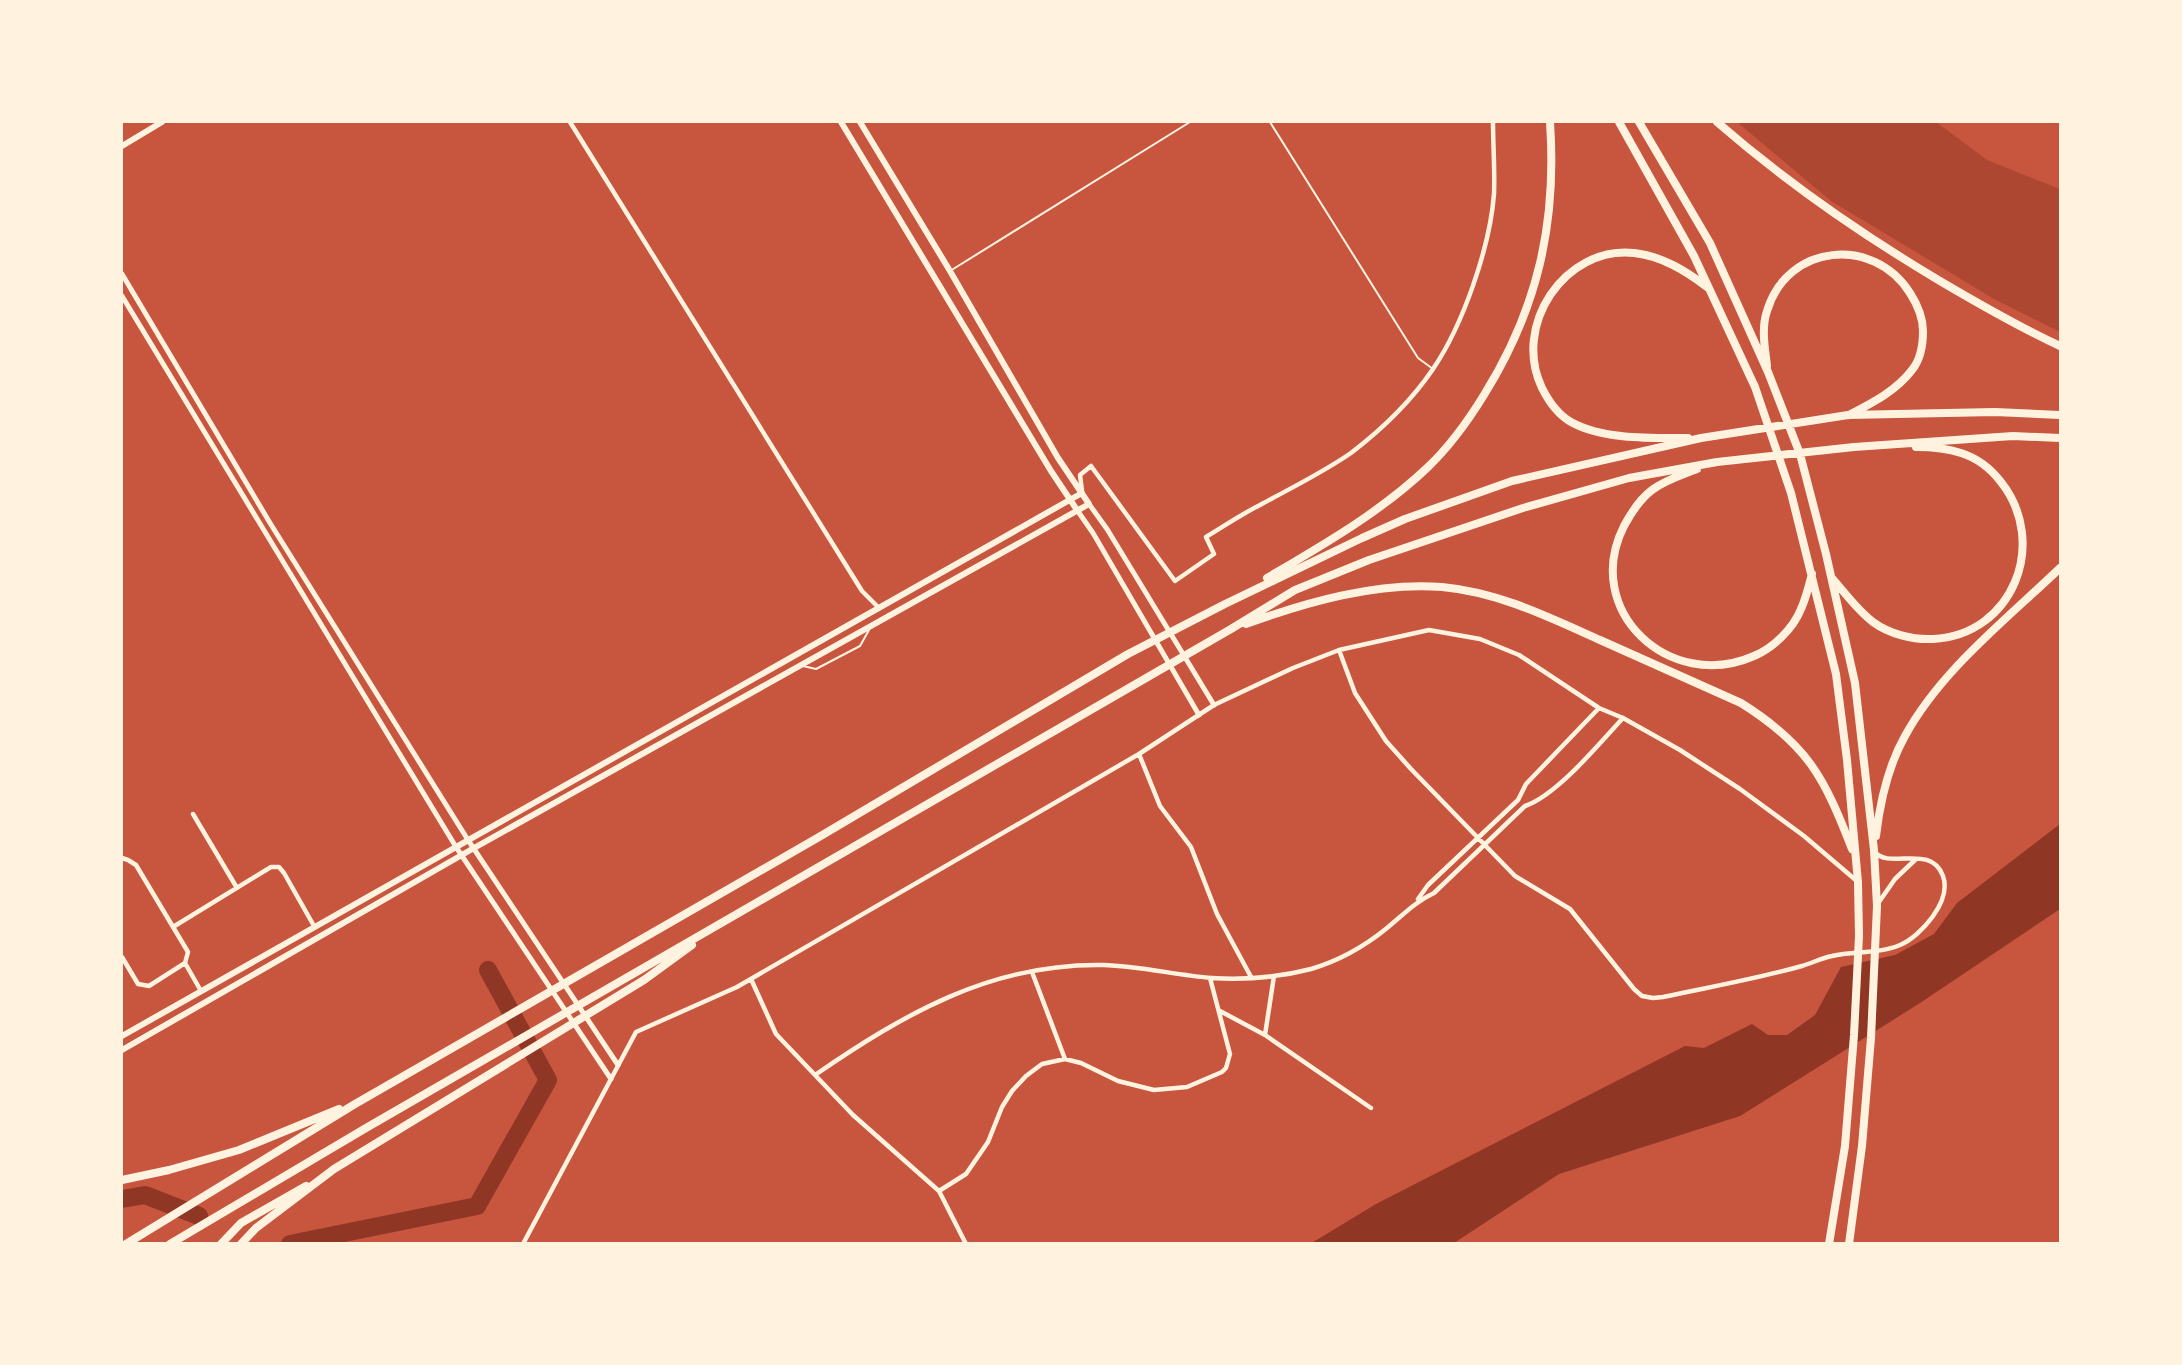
<svg xmlns="http://www.w3.org/2000/svg" width="2182" height="1365" font-family="'Fira Sans',sans-serif">
<style>
.green{fill:#ae4732}
.water{fill:#8f3625}
.pier{fill:#c8553d}
.lines{fill:none;stroke-linecap:round;stroke-linejoin:round}
.river{stroke:#8f3625;stroke-width:18}
.service{stroke:#fff3e0;stroke-width:2}
.minor{stroke:#fff3e0;stroke-width:4.5}
.tertiary{stroke:#fff3e0;stroke-width:5}
.secondary{stroke:#fff3e0;stroke-width:6}
.trunk{stroke:#fff3e0;stroke-width:8}
</style>
<rect width="100%" height="100%" fill="#c8553d"/>
<path class="green" d="M 1737,122 L 1936,122 L 1987,160 L 2060,189 L 2060,332 L 1994,299 L 1831,201 Z"/>
<path class="water" d="M 2060,824 L 2060,909 L 1920,1003 L 1740,1116 L 1559,1174 L 1454,1243 L 1310,1244 L 1376,1204 L 1685,1046 L 1704,1048 L 1752,1024 L 1768,1035 L 1787,1035 L 1815,1015 L 1841,967 L 1895,955 L 1934,934 L 1957,903 Z"/>
<path class="pier" d="M 187,1190 L 290,1227 L 272,1244 L 186,1244 L 183,1193 Z"/>
<g class="lines">
<path class="river" d="M 122,1199 L 145,1195 L 199,1216
M 290,1244 L 477,1206 L 548,1080 L 488,970"/>
<path class="service" d="M 1270,122 L 1418,358 L 1433,369
M 950,271 L 1190,122
M 803,666 L 816,669 L 860,646 L 869,630"/>
<path class="minor" d="M 570,122 L 862,591 L 879,608
M 1082,491 L 1080,475 L 1091,466 L 1175,581 L 1214,554 L 1206,537 C 1224,526 1242,514 1260,505 C 1291,488 1322,473 1351,453 C 1381,430 1412,400 1433,369 C 1463,325 1490,247 1494,194 C 1495,170 1493,145 1493,122
M 1339,650 L 1355,693 L 1386,741 L 1411,769 L 1515,876 L 1570,909 L 1634,989 L 1642,996 L 1653,998 L 1663,997 C 1709,987 1756,979 1802,966 C 1812,963 1822,958 1832,956 C 1854,951 1879,954 1900,945 C 1921,936 1952,901 1943,876 C 1931,843 1889,870 1875,852
M 1139,754 L 1160,806 L 1191,847 L 1217,914 L 1251,977
M 193,814 L 237,888
M 122,858 L 128,860 L 136,865 L 188,952 L 185,963 L 149,986 L 138,984 L 122,957
M 1418,899 L 1428,885 L 1518,800 L 1526,784 L 1599,708
M 1879,902 L 1895,879 L 1916,859
M 173,927 L 271,867 L 279,867 L 284,873 L 314,926
M 185,963 L 201,991
M 1032,972 L 1065,1059
M 751,979 L 776,1034 L 853,1115 L 939,1191 L 966,1244
M 1220,1011 L 1265,1035 L 1371,1108
M 1265,1035 L 1274,976
M 815,1075 C 904,1014 991,963 1103,965 C 1140,966 1175,975 1212,978 C 1244,980 1280,977 1311,969 C 1338,961 1365,946 1387,928 C 1403,915 1415,902 1434,893 L 1525,806 C 1557,795 1599,744 1623,718
M 939,1191 L 966,1174 L 988,1142 L 1002,1107 L 1012,1091 L 1026,1076 L 1042,1064 L 1065,1059 L 1081,1063 L 1118,1081 L 1154,1090 L 1187,1087 L 1222,1072 L 1226,1068 L 1230,1054 L 1210,978
M 523,1244 L 636,1032 L 737,987 L 1139,754 L 1214,705 L 1293,668 L 1339,650 L 1429,630 L 1480,639 L 1519,655 L 1599,708 L 1623,718 L 1680,750 L 1740,789 L 1804,836 L 1858,882"/>
<path class="tertiary" d="M 122,274 L 270,523 L 468,840 L 618,1065
M 122,296 L 456,847 L 611,1079
M 1089,504 L 1107,529 L 1214,705
M 1077,510 L 1093,533 L 1199,715"/>
<path class="secondary" d="M 841,122 L 1051,471 L 1077,510
M 122,146 L 162,122
M 122,1036 L 1082,493
M 122,1050 L 474,848 L 1089,504 L 1058,458 L 950,271 L 860,122"/>
<path class="trunk" d="M 1619,122 L 1694,256 L 1755,387 L 1791,493 L 1836,674 L 1847,760 L 1858,882 L 1859,936 L 1854,1035 L 1845,1146 L 1829,1244
M 1639,122 L 1710,243 L 1768,372 L 1800,454 L 1826,554 L 1855,683 L 1874,850 L 1877,906 L 1871,1038 L 1862,1146 L 1849,1244
M 1717,122 C 1786,182 1861,234 1940,281 C 1979,304 2019,327 2060,346
M 1767,366 C 1765,348 1761,329 1767,311 C 1787,244 1873,235 1910,293 C 1917,304 1923,317 1923,331 C 1923,344 1921,359 1912,370 C 1896,391 1872,403 1849,415
M 1688,438 C 1653,438 1603,440 1571,422 C 1557,414 1549,402 1542,388 C 1512,326 1564,246 1634,253 C 1662,256 1686,271 1707,287
M 1697,469 C 1682,475 1665,480 1652,490 C 1640,499 1631,513 1624,526 C 1581,611 1670,693 1754,656 C 1773,648 1793,629 1801,609 C 1806,598 1809,585 1812,574
M 1267,578 C 1323,545 1381,512 1428,467 C 1450,446 1468,421 1484,395 C 1538,308 1557,223 1550,122
M 1832,578 C 1845,593 1857,610 1873,622 C 1889,634 1913,640 1933,639 C 2013,635 2049,543 2001,482 C 1991,469 1977,458 1961,453 C 1946,448 1931,447 1916,447
M 1246,624 C 1307,602 1376,582 1442,587 C 1498,592 1549,617 1600,640 C 1647,661 1694,682 1741,703 C 1808,745 1824,777 1852,849
M 1876,836 C 1880,802 1888,766 1905,736 C 1941,670 2007,619 2060,568
M 122,1180 L 169,1170 L 239,1150 L 339,1109
M 126,1244 L 355,1104 L 819,837 L 1128,654 L 1225,604 L 1362,538 L 1405,519 L 1512,481 L 1701,438 L 1848,415 L 1995,412 L 2060,415
M 170,1244 L 366,1128 L 1231,629 L 1295,590 L 1369,560 L 1523,508 L 1629,478 L 1717,462 L 1854,447 L 2013,436 L 2060,438
M 221,1244 L 241,1223 L 306,1186
M 241,1244 L 256,1228 L 334,1169 L 644,980 L 692,945"/>
</g>
<rect width="2182" height="1365" fill="none" stroke="#fff3e0" stroke-width="246"/>
</svg>
